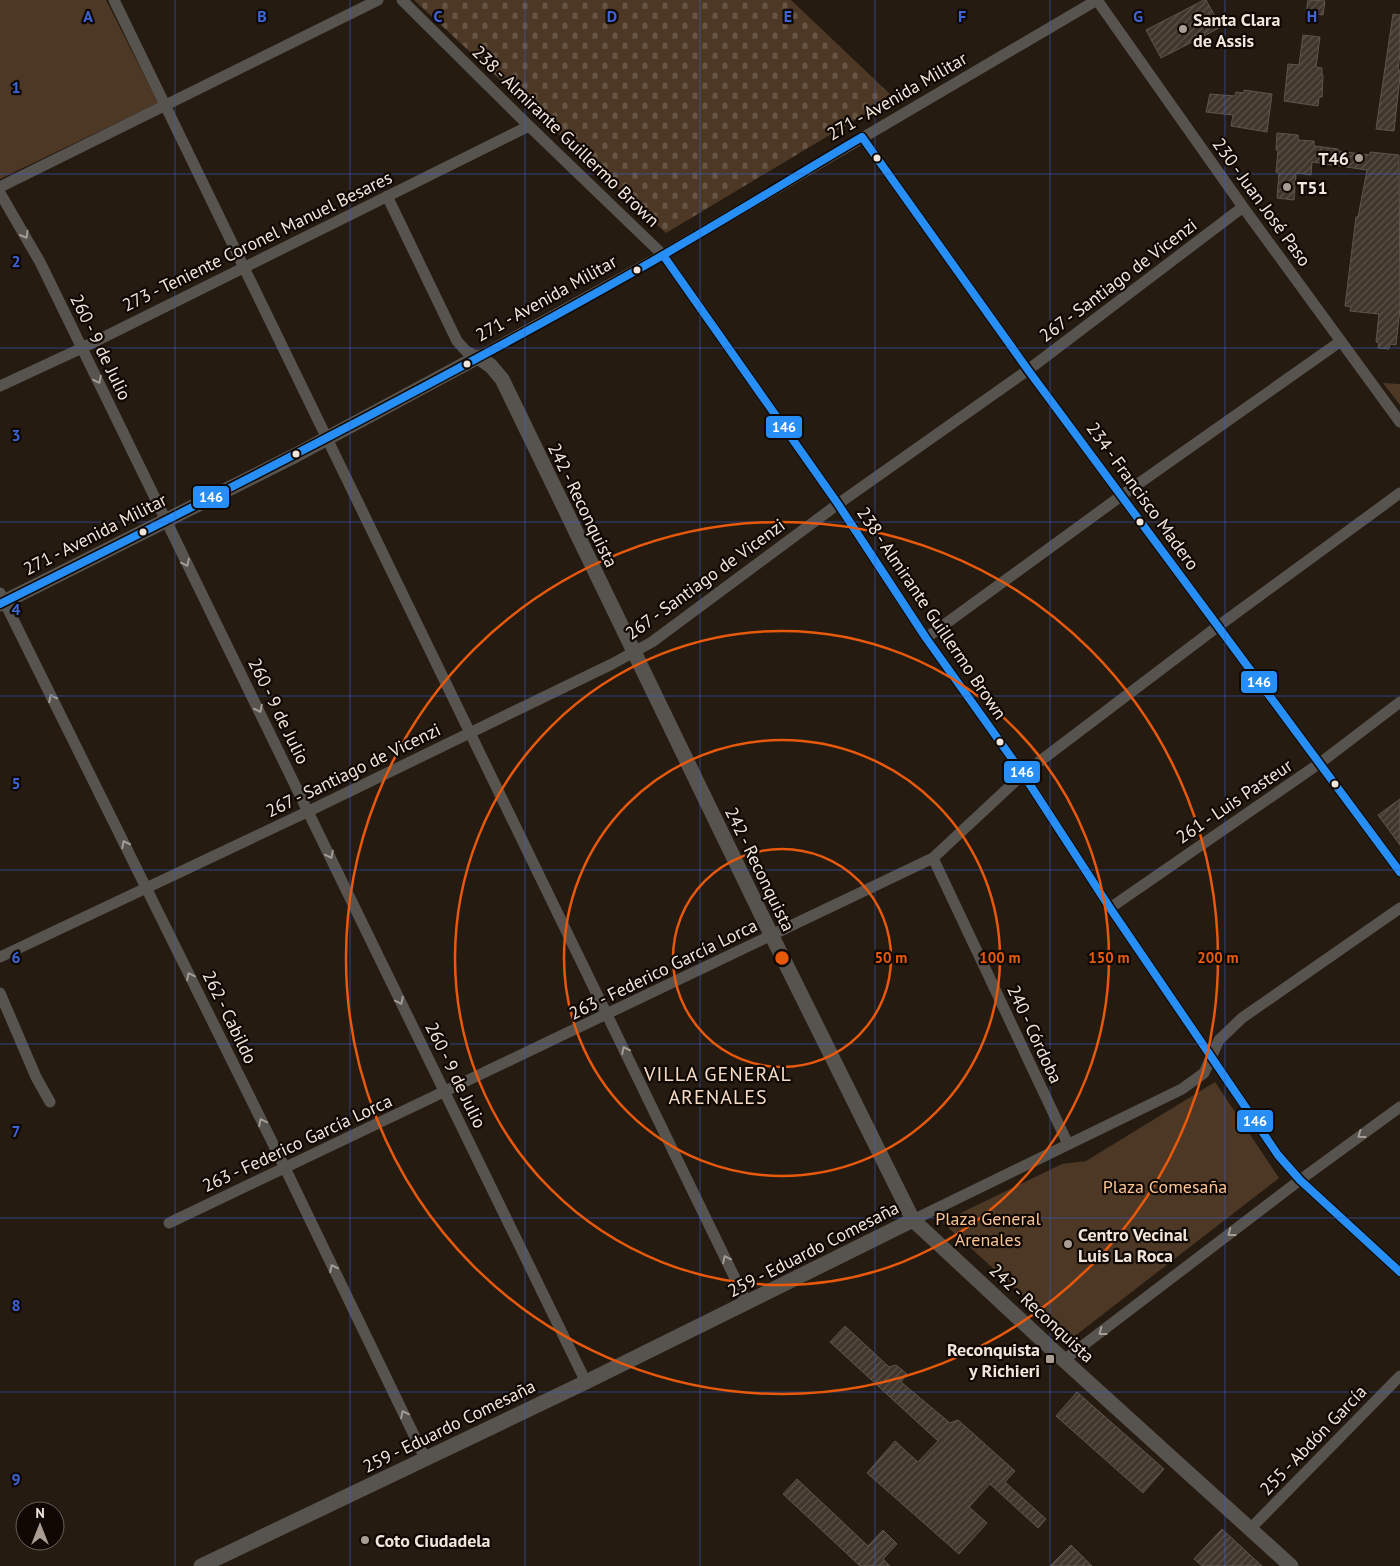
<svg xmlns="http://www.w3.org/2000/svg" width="1400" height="1566" font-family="'PT Sans',sans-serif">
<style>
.cemetery{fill:url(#cemetery-stones)}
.park{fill:#4d3826}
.building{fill:url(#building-hatch);stroke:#5e554c}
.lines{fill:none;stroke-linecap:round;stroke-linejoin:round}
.minor{stroke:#57534f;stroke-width:11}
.tertiary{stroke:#57534f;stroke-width:15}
.bus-1-casing{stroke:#0f0803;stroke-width:11}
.bus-1{stroke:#268ef4;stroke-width:8}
.oneway{stroke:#a49c95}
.grid{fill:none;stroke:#3d65d8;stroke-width:1;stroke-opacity:0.55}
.ring{fill:none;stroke:#e8590c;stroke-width:2.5}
.poi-dot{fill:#aa9e94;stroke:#0f0803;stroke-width:2}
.bus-dot{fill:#f2e5db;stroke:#0f0803;stroke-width:2}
.labels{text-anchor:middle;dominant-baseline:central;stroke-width:4.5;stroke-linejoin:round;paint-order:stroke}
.poi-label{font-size:18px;font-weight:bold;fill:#f2e5db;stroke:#0f0803;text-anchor:start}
.street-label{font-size:18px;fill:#f2e5db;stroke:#0f0803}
.park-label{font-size:18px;fill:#fbc493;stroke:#0f0803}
.quarter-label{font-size:20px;letter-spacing:1px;fill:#f6dcc7;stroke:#0f0803}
.grid-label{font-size:16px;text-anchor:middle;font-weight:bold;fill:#3d65d8;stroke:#0f0803;stroke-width:4.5;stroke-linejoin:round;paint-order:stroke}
.centre{fill:#e8590c;stroke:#0f0803;stroke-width:2.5}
.ring-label{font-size:15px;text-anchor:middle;font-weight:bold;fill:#e8590c;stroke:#0f0803;stroke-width:4.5;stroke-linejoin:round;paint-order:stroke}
.line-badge{stroke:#0f0803;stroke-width:2}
.badge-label{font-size:14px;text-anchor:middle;font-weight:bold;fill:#fff}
</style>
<defs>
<pattern id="cemetery-stones" width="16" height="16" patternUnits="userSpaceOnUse" patternTransform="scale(1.25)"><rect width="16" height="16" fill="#4d3826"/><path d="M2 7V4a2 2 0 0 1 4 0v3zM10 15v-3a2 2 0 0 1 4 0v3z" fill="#675545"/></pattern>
<pattern id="building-hatch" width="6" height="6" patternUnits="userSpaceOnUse" patternTransform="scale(1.25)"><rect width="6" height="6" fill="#41362c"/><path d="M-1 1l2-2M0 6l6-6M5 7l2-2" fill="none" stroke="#5d534a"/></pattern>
</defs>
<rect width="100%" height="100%" fill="#251b11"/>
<path class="cemetery" d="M 414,0 L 791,0 L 893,97 L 666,233 Z"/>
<path class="park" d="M 0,0 L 106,0 L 158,103 L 0,179 Z
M 1383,383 L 1400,384 L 1400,405 Z
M 1215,1082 L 1279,1178 L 1071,1339 L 942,1222 L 1062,1164 L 1086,1161 Z"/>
<path class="building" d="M 1204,0 L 1206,0 L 1221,27 L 1161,58 L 1146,30 Z
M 1308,0 L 1325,1 L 1323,15 L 1306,13 Z
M 1393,14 L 1400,15 L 1400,53 L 1398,70 L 1400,70 L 1400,76 L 1394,131 L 1376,129 Z
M 1303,35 L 1320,37 L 1316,67 L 1322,68 L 1322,75 L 1323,75 L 1322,97 L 1319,97 L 1318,106 L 1284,101 L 1288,64 L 1299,65 Z
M 1244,90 L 1272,94 L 1267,132 L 1231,126 L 1233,115 L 1206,112 L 1210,94 L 1235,96 L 1236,92 L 1244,93 Z
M 1277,133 L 1298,135 L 1298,140 L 1314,141 L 1314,146 L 1338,149 L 1338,151 L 1370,155 L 1370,152 L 1399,155 L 1400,308 L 1396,345 L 1390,344 L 1389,349 L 1378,348 L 1379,343 L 1376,342 L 1379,314 L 1350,311 L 1351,307 L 1345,306 L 1356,217 L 1358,217 L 1367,170 L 1312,162 L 1311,175 L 1296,173 L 1294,200 L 1277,198 L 1279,173 L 1276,172 L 1278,150 L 1276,150 Z
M 1400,799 L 1400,845 L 1378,815 Z
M 845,1326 L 889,1367 L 896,1365 L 907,1374 L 901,1382 L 950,1423 L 958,1420 L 1015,1471 L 1005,1482 L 1046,1519 L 1038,1528 L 990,1484 L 969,1507 L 987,1523 L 959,1554 L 867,1473 L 895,1441 L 918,1462 L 938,1441 L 830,1342 Z
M 1077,1392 L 1164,1469 L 1143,1493 L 1056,1416 Z
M 797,1479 L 868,1546 L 883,1530 L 897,1544 L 883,1559 L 890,1566 L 860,1566 L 783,1494 Z
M 1222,1529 L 1262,1566 L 1202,1566 L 1194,1559 Z
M 1071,1545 L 1092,1566 L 1050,1566 Z"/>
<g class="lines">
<path class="minor" d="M 114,0 L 747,1303
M 402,0 L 529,126 L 663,255 L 838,504 L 926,638 L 1023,774 L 1110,908 L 1278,1155 L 1300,1180 L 1400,1272
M 1097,0 L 1243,207 L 1400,422
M 862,137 L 1028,370 L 1400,872
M 0,187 L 378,0
M 0,193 L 40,262 L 586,1382
M 387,196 L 457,341 L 466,351 L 478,357 L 663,255 L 1097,0
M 0,386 L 82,348 L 529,126
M 0,593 L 285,1168 L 425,1458
M 926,638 L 1121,496 L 1341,341
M 933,858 L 1068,1144
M 1110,908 L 1320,763 L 1400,702
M 0,957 L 309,811 L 612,664 L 652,642 L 838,504 L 1028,370 L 1243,207
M 0,993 L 36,1077 L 50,1102
M 913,1220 L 1182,1089 L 1204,1073 L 1219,1040 L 1242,1018 L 1400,908
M 169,1223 L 933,858 L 1023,774 L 1217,627 L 1400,493
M 1064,1360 L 1300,1180 L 1400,1107
M 1250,1529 L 1400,1376"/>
<path class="tertiary" d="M 0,604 L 296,455 L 478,357 L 491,366 L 502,379 L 759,910 L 913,1220 L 1056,1353 L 1291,1566
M 201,1566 L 586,1382 L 913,1220"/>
<defs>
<path id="bus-1" d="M 663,255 L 838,504 L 926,638 L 1023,774 L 1110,908 L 1278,1155 L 1300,1180 L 1400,1272
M 0,604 C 214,497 428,388 637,270 C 713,227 787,181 862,137 L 1028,370 L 1400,872"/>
</defs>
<use href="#bus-1" class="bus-1-casing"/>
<use href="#bus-1" class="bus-1"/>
</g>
<defs><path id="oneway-chevron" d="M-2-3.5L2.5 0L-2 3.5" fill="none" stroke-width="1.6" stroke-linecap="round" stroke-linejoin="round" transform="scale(1.25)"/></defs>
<g class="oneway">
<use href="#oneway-chevron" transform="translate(25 235) rotate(60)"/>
<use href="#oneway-chevron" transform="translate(98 380) rotate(64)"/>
<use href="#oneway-chevron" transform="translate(186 563) rotate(64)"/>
<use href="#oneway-chevron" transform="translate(52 698) rotate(-117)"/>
<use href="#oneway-chevron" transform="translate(259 709) rotate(64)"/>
<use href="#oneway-chevron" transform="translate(125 844) rotate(-117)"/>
<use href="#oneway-chevron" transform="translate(330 855) rotate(64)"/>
<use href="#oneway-chevron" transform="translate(190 976) rotate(-116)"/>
<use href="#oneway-chevron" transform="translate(400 1001) rotate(64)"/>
<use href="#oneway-chevron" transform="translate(625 1050) rotate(-116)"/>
<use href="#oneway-chevron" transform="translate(262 1122) rotate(-116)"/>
<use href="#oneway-chevron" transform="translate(1361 1135) rotate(144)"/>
<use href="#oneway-chevron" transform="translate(1231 1233) rotate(143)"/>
<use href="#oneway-chevron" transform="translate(726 1259) rotate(-116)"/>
<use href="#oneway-chevron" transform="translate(333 1268) rotate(-116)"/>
<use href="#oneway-chevron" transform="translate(1102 1332) rotate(143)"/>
<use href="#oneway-chevron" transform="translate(404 1414) rotate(-116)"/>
</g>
<path class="grid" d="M 175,0 L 175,1566M 350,0 L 350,1566M 525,0 L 525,1566M 700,0 L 700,1566M 875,0 L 875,1566M 1050,0 L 1050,1566M 1225,0 L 1225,1566M 0,174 L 1400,174M 0,348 L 1400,348M 0,522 L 1400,522M 0,696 L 1400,696M 0,870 L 1400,870M 0,1044 L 1400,1044M 0,1218 L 1400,1218M 0,1392 L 1400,1392"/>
<g class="ring">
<circle cx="782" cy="958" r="109"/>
<circle cx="782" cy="958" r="218"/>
<circle cx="782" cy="958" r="327"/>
<circle cx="782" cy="958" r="436"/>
</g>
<g class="poi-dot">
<circle cx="1183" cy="29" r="5"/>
<circle cx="1359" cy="158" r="5"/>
<circle cx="1287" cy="187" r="5"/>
<circle cx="1068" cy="1244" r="5"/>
<rect x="1045" y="1354" width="10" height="10" rx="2.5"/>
<circle cx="365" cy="1540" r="5"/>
</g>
<g class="bus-dot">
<circle cx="877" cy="158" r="4.5"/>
<circle cx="637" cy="270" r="4.5"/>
<circle cx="467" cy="364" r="4.5"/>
<circle cx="296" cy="454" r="4.5"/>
<circle cx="1140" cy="522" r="4.5"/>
<circle cx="143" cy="532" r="4.5"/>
<circle cx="1000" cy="742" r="4.5"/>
<circle cx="1335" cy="784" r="4.5"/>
</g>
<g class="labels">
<g class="poi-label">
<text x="1193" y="19">Santa Clara<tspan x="1193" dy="21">de Assis</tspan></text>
<text x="1349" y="158" text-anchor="end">T46</text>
<text x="1297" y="187">T51</text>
<text x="1078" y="1234">Centro Vecinal<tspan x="1078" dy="21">Luis La Roca</tspan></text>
<text x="1040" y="1349" text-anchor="end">Reconquista<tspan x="1040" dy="21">y Richieri</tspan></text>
<text x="375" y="1540">Coto Ciudadela</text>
</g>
<g class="street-label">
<text transform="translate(897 96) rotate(-30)">271 - Avenida Militar</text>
<text transform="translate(566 136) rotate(44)">238 - Almirante Guillermo Brown</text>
<text transform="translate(1262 202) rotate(54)">230 - Juan José Paso</text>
<text transform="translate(257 241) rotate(-26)">273 - Teniente Coronel Manuel Besares</text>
<text transform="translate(1118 280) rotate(-37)">267 - Santiago de Vicenzi</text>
<text transform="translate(546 298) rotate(-29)">271 - Avenida Militar</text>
<text transform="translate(101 347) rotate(64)">260 - 9 de Julio</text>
<text transform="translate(1143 496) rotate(54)">234 - Francisco Madero</text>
<text transform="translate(583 505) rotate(64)">242 - Reconquista</text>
<text transform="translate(95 534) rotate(-27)">271 - Avenida Militar</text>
<text transform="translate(705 579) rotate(-36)">267 - Santiago de Vicenzi</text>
<text transform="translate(932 613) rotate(56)">238 - Almirante Guillermo Brown</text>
<text transform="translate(279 711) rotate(64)">260 - 9 de Julio</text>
<text transform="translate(353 770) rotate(-26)">267 - Santiago de Vicenzi</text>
<text transform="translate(1234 801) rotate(-34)">261 - Luis Pasteur</text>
<text transform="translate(760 869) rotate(64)">242 - Reconquista</text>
<text transform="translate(663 969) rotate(-26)">263 - Federico García Lorca</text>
<text transform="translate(230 1017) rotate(64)">262 - Cabildo</text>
<text transform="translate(1035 1034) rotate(65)">240 - Córdoba</text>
<text transform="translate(456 1075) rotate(64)">260 - 9 de Julio</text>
<text transform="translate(297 1143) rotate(-25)">263 - Federico García Lorca</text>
<text transform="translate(813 1249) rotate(-27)">259 - Eduardo Comesaña</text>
<text transform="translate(1042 1313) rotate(43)">242 - Reconquista</text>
<text transform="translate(449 1426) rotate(-26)">259 - Eduardo Comesaña</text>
<text transform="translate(1313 1440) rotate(-46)">255 - Abdón García</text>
</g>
<g class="park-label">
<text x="1165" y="1186">Plaza Comesaña</text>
<text x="988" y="1218">Plaza General<tspan x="988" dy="21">Arenales</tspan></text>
</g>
<g class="quarter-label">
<text x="718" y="1074">VILLA GENERAL<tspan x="718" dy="23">ARENALES</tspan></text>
</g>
</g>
<g class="grid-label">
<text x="88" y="22">A</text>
<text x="262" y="22">B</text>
<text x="438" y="22">C</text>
<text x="612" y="22">D</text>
<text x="788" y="22">E</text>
<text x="962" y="22">F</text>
<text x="1138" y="22">G</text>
<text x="1312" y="22">H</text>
<text x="16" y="93">1</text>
<text x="16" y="267">2</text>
<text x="16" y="441">3</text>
<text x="16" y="615">4</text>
<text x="16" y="789">5</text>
<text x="16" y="963">6</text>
<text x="16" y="1137">7</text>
<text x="16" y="1311">8</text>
<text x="16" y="1485">9</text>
</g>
<circle cx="782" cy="958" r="8" class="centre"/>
<g class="ring-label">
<text x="891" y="963">50 m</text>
<text x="1000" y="963">100 m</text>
<text x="1109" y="963">150 m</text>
<text x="1218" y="963">200 m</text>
</g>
<g class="line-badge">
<rect x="765" y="415" width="38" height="24" rx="5" fill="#268ef4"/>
<rect x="192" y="485" width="38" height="24" rx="5" fill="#268ef4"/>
<rect x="1240" y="670" width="38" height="24" rx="5" fill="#268ef4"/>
<rect x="1003" y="760" width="38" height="24" rx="5" fill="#268ef4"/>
<rect x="1236" y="1109" width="38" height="24" rx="5" fill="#268ef4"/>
</g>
<g class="badge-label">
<text x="784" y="432">146</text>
<text x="211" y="502">146</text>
<text x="1259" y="687">146</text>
<text x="1022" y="777">146</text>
<text x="1255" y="1126">146</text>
</g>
<g transform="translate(40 1526)"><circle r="24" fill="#0f0803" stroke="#6a6059"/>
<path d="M0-4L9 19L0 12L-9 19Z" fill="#aa9e94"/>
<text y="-8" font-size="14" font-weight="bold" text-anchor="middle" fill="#f2e5db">N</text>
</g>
</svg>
